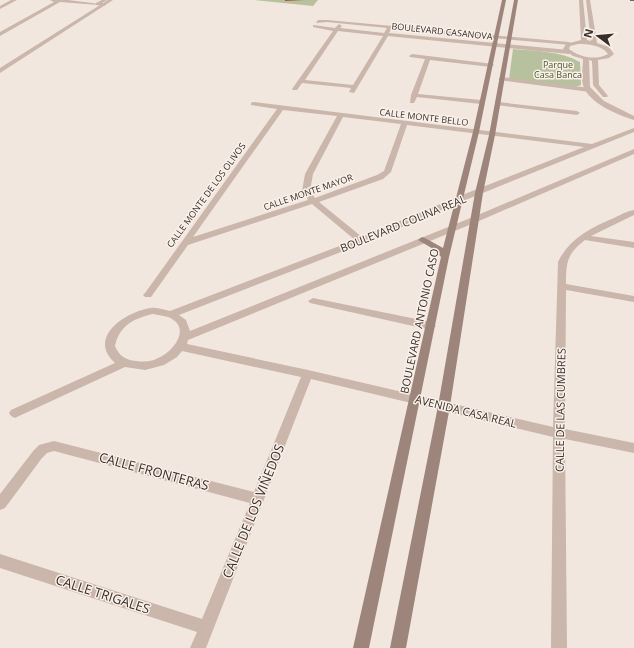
<svg xmlns="http://www.w3.org/2000/svg" width="634" height="648" font-family="'Open Sans',sans-serif">
<style>
.green{fill:#b8c19e}
.lines{fill:none;stroke-linecap:round;stroke-linejoin:round}
.pedestrian{fill:#cab6aa;fill-rule:evenodd}
.minor{fill:#cab6aa;fill-rule:evenodd}
.tertiary{fill:#cab6aa;fill-rule:evenodd}
.secondary{fill:#9e857b;fill-rule:evenodd}
.primary{fill:#79635b;fill-rule:evenodd}
.wall{fill:#a85140}
.labels{text-anchor:middle;dominant-baseline:central;stroke-width:3;stroke-linejoin:round;paint-order:stroke}
.far-street-label{font-size:9px;fill:#382d29;stroke:#faf1ea}
.far-park-label{font-size:9px;fill:#4a552e;stroke:#faf1ea}
.street-label{font-size:11px;fill:#382d29;stroke:#faf1ea}
.near-street-label{font-size:13px;fill:#382d29;stroke:#faf1ea}
</style>
<rect width="100%" height="100%" fill="#f2e7de"/>
<path class="green" d="M 254,0 L 318,0 L 313,6 Z
M 513,49 C 536,51 560,51 580,62 L 581,85 L 575,87 L 509,79 Z"/>
<g class="lines">
<path class="pedestrian" d="M 102,0 L 107,0 L 102,3 L 105,4 L 105,6 L 96,5 L 96,3 Z"/>
<path class="minor" d="M 11,0 L 17,0 L 0,9 L 0,6 Z
M 50,0 L 68,0 L 100,4 L 98,5 L 60,2 L 0,36 L 0,32 L 54,2 Z
M 108,0 L 113,0 L 0,73 L 0,68 Z
M 318,20 L 327,20 L 569,42 L 571,43 L 571,45 L 391,29 L 389,33 L 569,50 L 572,52 L 569,54 L 388,36 L 354,93 L 349,92 L 351,88 L 302,83 L 297,90 L 293,90 L 292,89 L 333,31 L 313,27 L 313,25 L 335,28 L 339,24 L 342,26 L 340,28 L 384,33 L 387,28 L 327,22 L 316,23 ZM 338,31 L 383,36 L 353,85 L 305,80 Z
M 412,54 L 493,64 L 494,65 L 491,67 L 430,60 L 418,94 L 481,100 L 484,102 L 481,104 L 417,97 L 414,103 L 410,103 L 411,95 L 425,59 L 410,57 L 409,56 Z
M 501,77 L 590,88 L 593,90 L 590,92 L 499,80 L 499,78 Z
M 253,102 L 592,144 L 634,128 L 634,132 L 463,201 L 364,243 L 179,315 L 186,320 L 190,331 L 473,217 L 634,149 L 634,154 L 479,221 L 188,340 L 187,344 L 308,370 L 553,427 L 558,262 C 569,239 590,228 614,218 C 620,215 627,211 634,210 L 634,215 L 591,236 L 634,242 L 634,248 L 585,240 C 567,254 566,262 566,284 L 634,296 L 634,302 L 566,290 L 565,429 L 634,443 L 634,453 L 565,439 L 567,648 L 551,648 L 553,437 L 311,379 L 206,648 L 190,648 L 197,632 L 0,568 L 0,554 L 202,619 L 250,503 L 54,451 L 47,453 L 42,458 L 5,508 L 0,510 L 0,494 L 34,450 L 39,445 L 54,441 L 254,492 L 301,377 L 182,351 L 177,357 L 164,365 L 145,370 L 125,367 L 19,416 L 15,418 L 11,416 L 9,413 L 11,410 L 115,363 C 86,337 127,311 151,308 C 157,307 164,310 170,311 L 355,240 L 312,204 L 188,245 L 151,297 L 145,297 L 143,295 L 145,293 L 277,109 L 251,105 L 251,103 ZM 283,110 L 337,116 L 305,174 L 302,191 L 308,200 L 193,237 ZM 343,117 L 401,124 L 384,171 L 377,175 L 315,198 L 310,191 L 313,174 ZM 407,125 L 584,147 L 457,197 L 362,237 L 319,202 L 383,179 L 391,172 ZM 153,314 C 158,315 164,316 168,317 C 193,327 173,352 158,358 C 151,362 144,362 136,361 C 126,360 119,356 115,346 C 119,326 134,318 153,314 Z
M 498,102 L 577,111 L 580,113 L 577,115 L 496,105 L 496,103 Z
M 313,298 L 431,322 L 436,326 L 431,330 L 310,303 L 308,301 Z"/>
<path class="tertiary" d="M 579,0 L 583,0 L 587,40 L 591,41 L 586,0 L 590,0 L 597,43 L 609,47 L 614,54 L 609,58 L 598,60 L 599,85 L 608,96 L 607,97 L 603,97 L 593,85 L 592,61 L 589,60 L 590,87 L 604,101 L 634,116 L 634,120 C 618,115 588,103 583,85 C 581,77 583,68 583,59 L 573,56 L 563,49 L 566,44 L 581,40 ZM 578,44 C 588,44 602,45 608,54 C 596,61 579,57 569,49 L 570,46 Z"/>
<path class="secondary" d="M 502,0 L 506,0 L 479,132 L 449,257 L 369,648 L 353,648 L 441,257 L 435,250 L 418,240 L 422,237 L 425,238 L 443,248 L 473,132 Z
M 514,0 L 518,0 L 495,135 L 483,193 L 450,406 L 406,648 L 390,648 L 438,406 L 475,193 L 489,135 Z"/>
<path class="primary" d="M 630,0 L 634,0 L 634,1 L 630,1 Z"/>
</g>
<path class="wall" d="M 285,0 L 304,0 L 285,1 Z"/>
<g class="labels">
<g class="far-street-label">
<text transform="translate(442 31) rotate(6)">BOULEVARD CASANOVA</text>
<text transform="translate(424 117) rotate(7)">CALLE MONTE BELLO</text>
<text transform="translate(308 192) rotate(-19)">CALLE MONTE MAYOR</text>
<text transform="translate(206 195) rotate(-54)">CALLE MONTE DE LOS OLIVOS</text>
</g>
<g class="far-park-label">
<text x="558" y="64">Parque<tspan x="558" dy="10">Casa Banca</tspan></text>
</g>
<g class="street-label">
<text transform="translate(403 223) rotate(-22)">BOULEVARD COLINA REAL</text>
<text transform="translate(419 321) rotate(-78)">BOULEVARD ANTONIO CASO</text>
<text transform="translate(560 410) rotate(-89)">CALLE DE LAS CUMBRES</text>
<text transform="translate(466 411) rotate(14)">AVENIDA CASA REAL</text>
</g>
<g class="near-street-label">
<text transform="translate(154 471) rotate(15)">CALLE FRONTERAS</text>
<text transform="translate(253 511) rotate(-68)">CALLE DE LOS VIÑEDOS</text>
<text transform="translate(103 594) rotate(18)">CALLE TRIGALES</text>
</g>
</g>
<g transform="translate(598 36) rotate(286)" stroke="#faf1ea" stroke-width="3" paint-order="stroke">
<path d="M0-3L7 15L0 10L-7 15Z" fill="#382d29"/>
<text y="-6" font-size="11" font-weight="bold" text-anchor="middle" fill="#382d29">N</text>
</g>
</svg>
